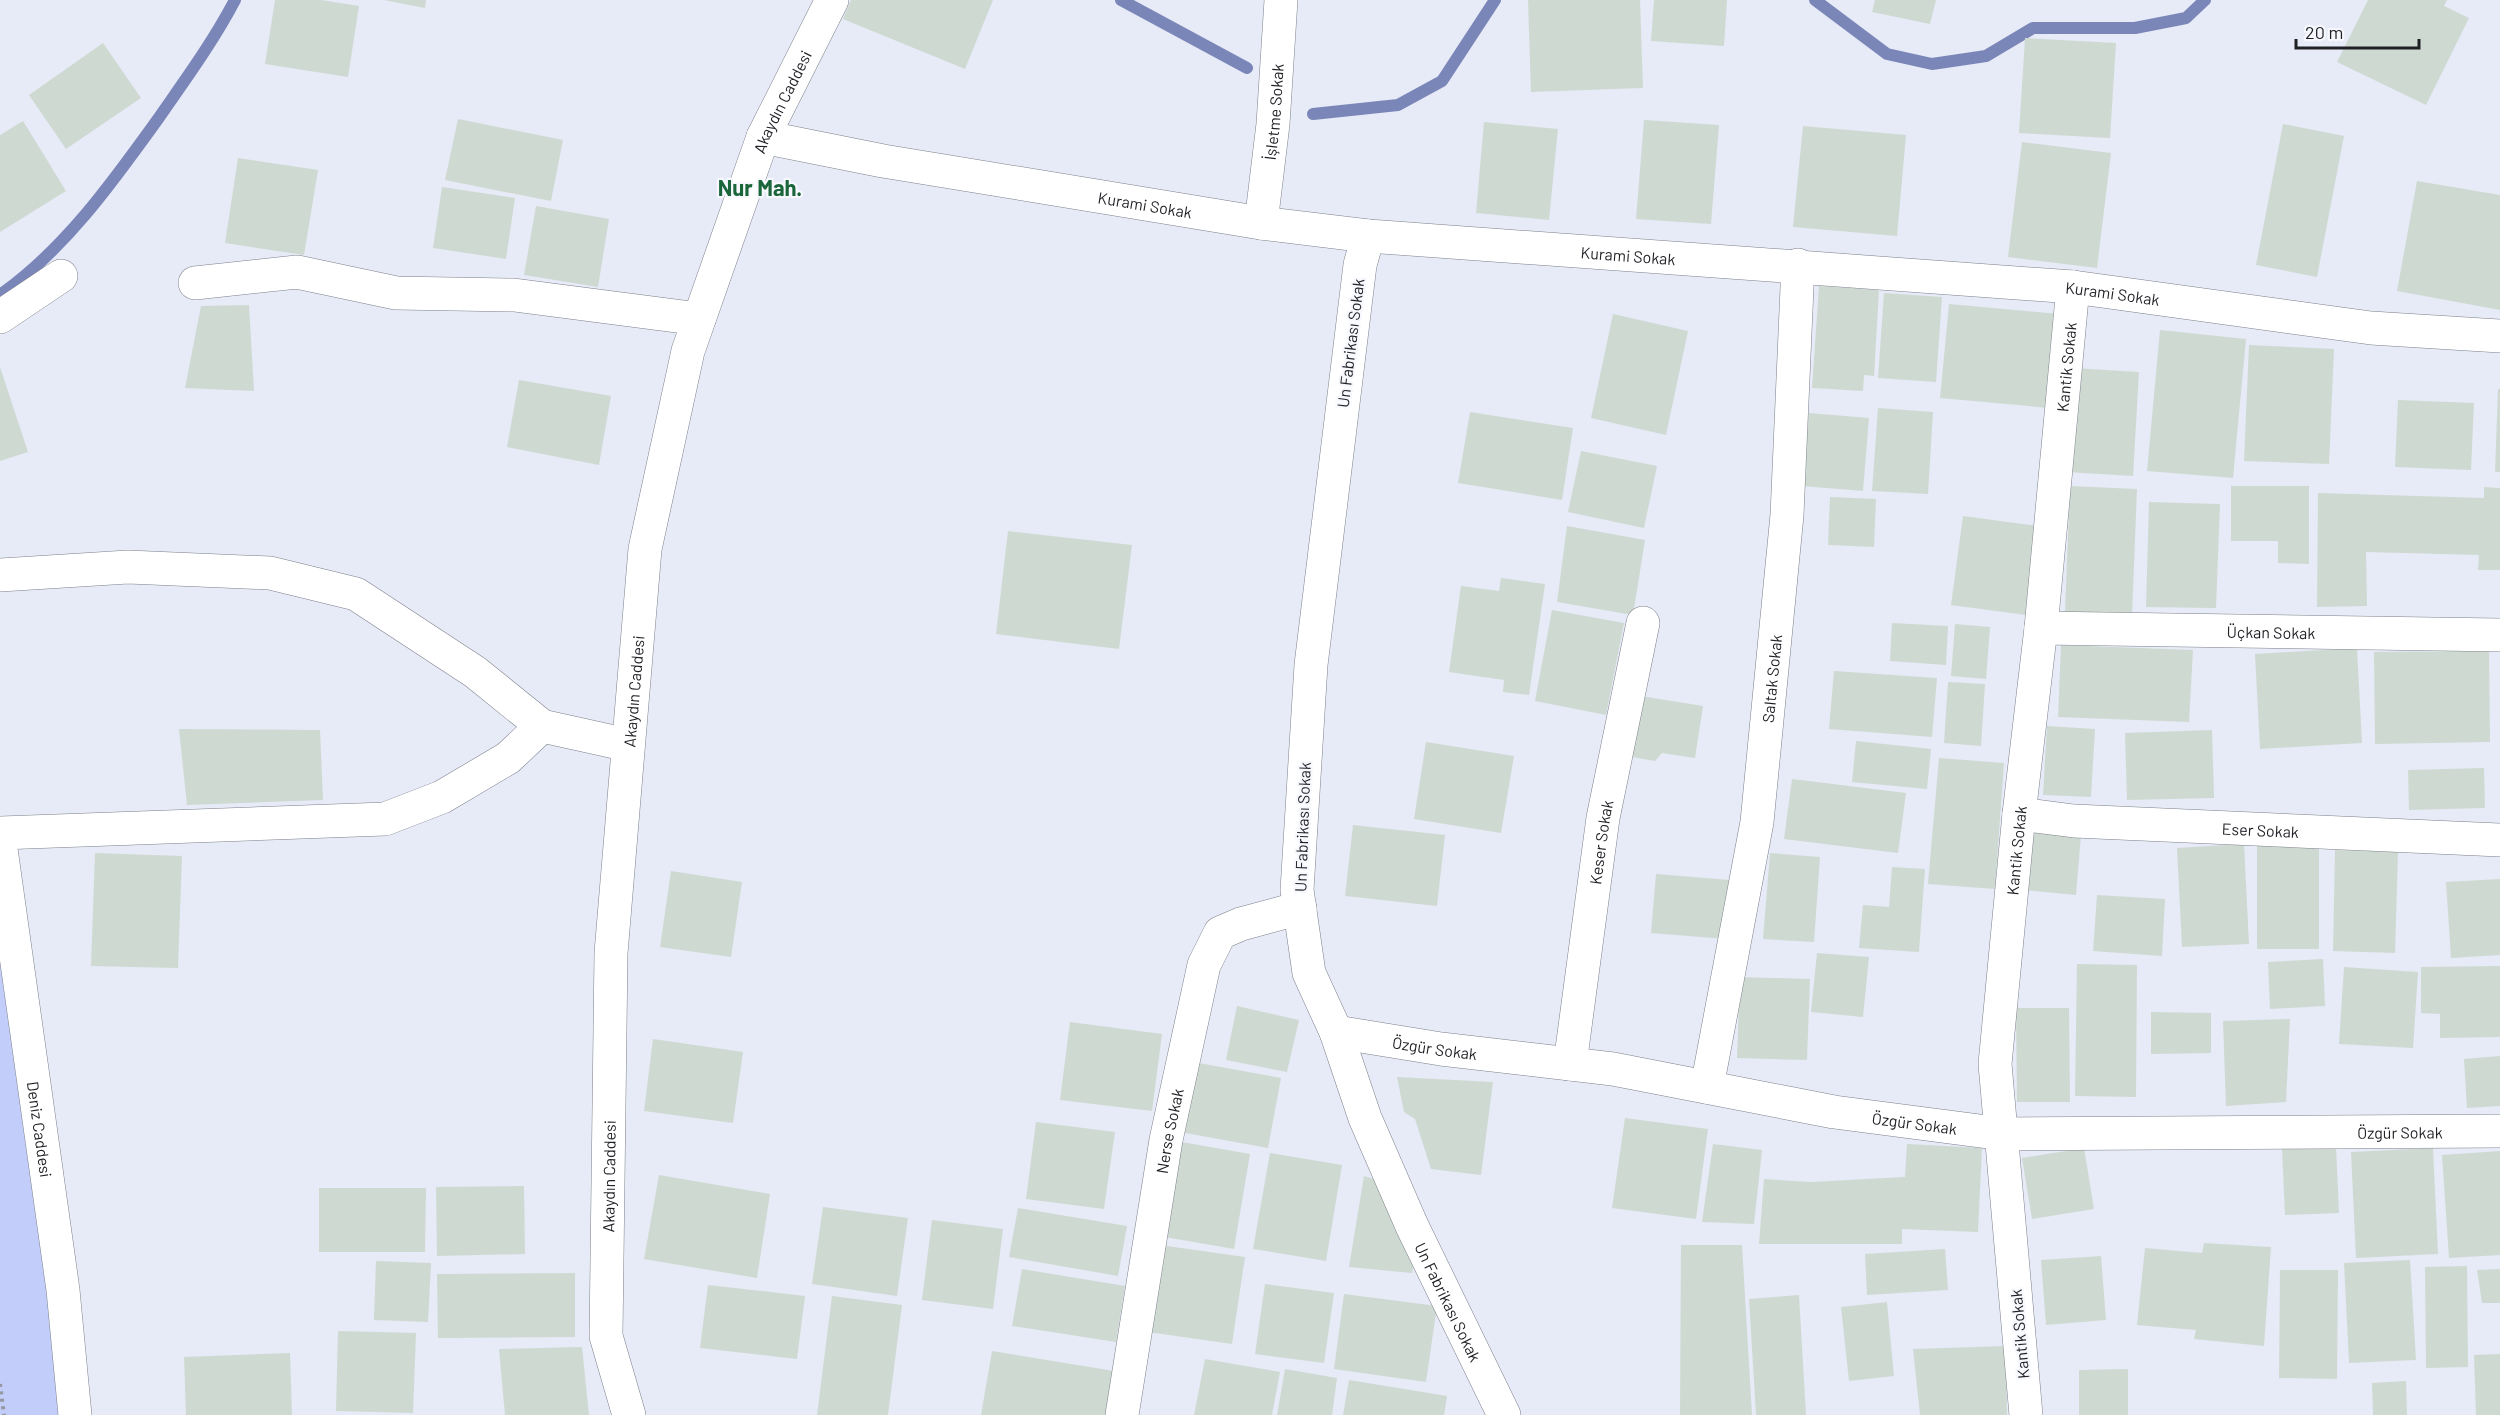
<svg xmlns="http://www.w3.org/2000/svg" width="2500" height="1415" font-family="Barlow,sans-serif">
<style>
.green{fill:#c2cdf9}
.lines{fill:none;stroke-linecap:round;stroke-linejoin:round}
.stream{stroke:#7b86b8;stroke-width:12}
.building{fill:#cedad1}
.street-casing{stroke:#7d808c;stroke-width:34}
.secondary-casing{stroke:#7d808c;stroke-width:34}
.path{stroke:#9698a1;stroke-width:4;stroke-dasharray:3 4.5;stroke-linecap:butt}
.street{stroke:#fff;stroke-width:33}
.secondary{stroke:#fff;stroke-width:33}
.labels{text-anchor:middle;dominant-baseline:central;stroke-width:4.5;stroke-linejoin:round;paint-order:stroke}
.street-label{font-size:16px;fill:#1f2025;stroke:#f6f8fd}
.district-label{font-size:22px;font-weight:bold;fill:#1b653a;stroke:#f6f8fd}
</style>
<rect width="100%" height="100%" fill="#e7eaf7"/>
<path class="green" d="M 0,842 L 75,1415 L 0,1415 Z"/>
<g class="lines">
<path class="stream" d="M 1121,0 L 1247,68
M 1815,0 L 1887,54 L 1932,64 L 1986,56 L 2033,28 L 2135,28 L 2186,18 L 2205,0
M 1313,114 L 1398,105 L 1442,81 L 1495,0
M 0,295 C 65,249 112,183 158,119 C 185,80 213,42 235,0"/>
</g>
<path class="building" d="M 275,0 L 321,0 L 359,6 L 348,77 L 265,64 Z
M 384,0 L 426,0 L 425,8 Z
M 851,0 L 993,0 L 965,69 L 843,19 Z
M 1528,0 L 1640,0 L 1643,88 L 1531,92 Z
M 1654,0 L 1727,0 L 1724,46 L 1651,41 Z
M 1875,0 L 1936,0 L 1930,24 L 1872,12 Z
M 2368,0 L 2447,0 L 2444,6 L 2469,18 L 2426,105 L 2337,62 Z
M 2025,38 L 2116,43 L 2110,138 L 2019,133 Z
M 103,43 L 141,98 L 66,149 L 29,95 Z
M 458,119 L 563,140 L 551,201 L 445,180 Z
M 1644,120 L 1719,125 L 1711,224 L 1636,219 Z
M 23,121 L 66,191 L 0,232 L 0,135 Z
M 1484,122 L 1558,129 L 1549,220 L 1476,213 Z
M 2283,124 L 2344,136 L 2317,277 L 2256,265 Z
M 1803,126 L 1906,135 L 1897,236 L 1793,227 Z
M 2022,142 L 2111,153 L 2097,268 L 2008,257 Z
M 238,158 L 318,170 L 304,255 L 225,243 Z
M 2417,181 L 2500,195 L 2500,310 L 2397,291 Z
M 442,187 L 515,198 L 506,259 L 433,248 Z
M 536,206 L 609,219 L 598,287 L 524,275 Z
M 1819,286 L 1879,290 L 1874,376 L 1864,375 L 1863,391 L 1812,388 Z
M 1884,293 L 1942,297 L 1936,382 L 1878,378 Z
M 1949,304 L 2058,314 L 2049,408 L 1940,398 Z
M 249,305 L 254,391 L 185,388 L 201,306 Z
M 1613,314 L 1688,331 L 1666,435 L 1591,418 Z
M 2160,330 L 2246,339 L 2233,478 L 2147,471 Z
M 2249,345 L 2334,349 L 2329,464 L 2244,461 Z
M 0,367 L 28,452 L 0,461 Z
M 2072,368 L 2139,372 L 2133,476 L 2066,472 Z
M 519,380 L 611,396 L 599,465 L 507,447 Z
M 2498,389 L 2500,389 L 2500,472 L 2495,472 Z
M 2398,400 L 2474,403 L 2471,470 L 2395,467 Z
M 1878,408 L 1933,412 L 1928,494 L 1872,491 Z
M 1470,412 L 1573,428 L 1562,500 L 1458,483 Z
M 1809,413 L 1869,418 L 1863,491 L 1802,486 Z
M 1581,451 L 1657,466 L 1644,528 L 1568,512 Z
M 2070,486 L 2137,489 L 2132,615 L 2065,612 Z
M 2231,486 L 2309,486 L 2309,564 L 2278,563 L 2278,541 L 2231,541 Z
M 2484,487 L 2500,488 L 2500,570 L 2478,570 L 2479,555 L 2366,552 L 2367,606 L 2317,607 L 2318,493 L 2484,498 Z
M 1830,497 L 1876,499 L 1874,547 L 1828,545 Z
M 2149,502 L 2220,504 L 2216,608 L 2146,607 Z
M 1963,516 L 2037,526 L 2026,615 L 1951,605 Z
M 1567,526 L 1645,540 L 1633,615 L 1557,602 Z
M 1008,531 L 1132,545 L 1119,649 L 996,634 Z
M 1501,578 L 1545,584 L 1529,695 L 1503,692 L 1504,680 L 1449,672 L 1461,586 L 1499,591 Z
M 1552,610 L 1624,623 L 1606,715 L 1535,701 Z
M 1892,623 L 1948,626 L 1946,665 L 1890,661 Z
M 1955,624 L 1990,627 L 1986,679 L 1951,676 Z
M 2061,645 L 2193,650 L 2189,722 L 2058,717 Z
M 2357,648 L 2362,743 L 2260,749 L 2255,654 Z
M 2489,651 L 2490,742 L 2375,744 L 2374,652 Z
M 1834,671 L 1937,678 L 1932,737 L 1829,729 Z
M 1948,682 L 1985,684 L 1981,746 L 1944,743 Z
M 1641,696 L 1703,706 L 1695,758 L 1662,753 L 1655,761 L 1632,757 Z
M 2047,726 L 2095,729 L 2091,797 L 2043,795 Z
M 179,729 L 320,730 L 323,800 L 187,805 Z
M 2212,730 L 2214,798 L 2127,800 L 2125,733 Z
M 1856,741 L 1931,749 L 1927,789 L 1852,782 Z
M 1426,742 L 1514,756 L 1501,833 L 1414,819 Z
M 1939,758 L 2004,763 L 1995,889 L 1928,884 Z
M 2484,768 L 2485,808 L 2409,810 L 2408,770 Z
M 1792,779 L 1906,793 L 1898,853 L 1784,839 Z
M 1353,825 L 1445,835 L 1437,906 L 1345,896 Z
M 2030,832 L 2081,835 L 2076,895 L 2025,890 Z
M 2257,840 L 2319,840 L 2319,949 L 2257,949 Z
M 2244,844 L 2249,944 L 2182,947 L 2177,848 Z
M 2335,850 L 2398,852 L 2395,953 L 2333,951 Z
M 95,853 L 182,856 L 178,968 L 91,966 Z
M 1770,853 L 1820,857 L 1814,942 L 1763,939 Z
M 1892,867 L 1925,869 L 1919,952 L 1859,948 L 1863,905 L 1889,907 Z
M 671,871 L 742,882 L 731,957 L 660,947 Z
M 1656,874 L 1730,880 L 1726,939 L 1651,933 Z
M 2500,879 L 2500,955 L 2451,958 L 2446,882 Z
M 2097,895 L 2165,899 L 2162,956 L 2093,951 Z
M 1817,953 L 1869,957 L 1863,1017 L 1811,1012 Z
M 2323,959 L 2325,1006 L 2270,1009 L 2268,962 Z
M 2077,964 L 2137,965 L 2136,1097 L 2075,1096 Z
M 2500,966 L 2500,1037 L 2440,1038 L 2440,1014 L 2421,1013 L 2421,967 Z
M 2344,967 L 2418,972 L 2413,1048 L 2339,1044 Z
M 1740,977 L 1810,979 L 1807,1060 L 1737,1058 Z
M 1237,1006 L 1299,1020 L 1287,1072 L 1226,1060 Z
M 2016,1008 L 2069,1008 L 2070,1102 L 2017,1102 Z
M 2151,1012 L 2211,1013 L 2211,1053 L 2151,1054 Z
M 2290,1019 L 2286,1102 L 2226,1106 L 2223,1021 Z
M 1070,1022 L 1162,1034 L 1152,1111 L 1060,1100 Z
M 653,1039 L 743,1052 L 733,1123 L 644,1111 Z
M 2500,1056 L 2500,1106 L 2467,1108 L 2464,1059 Z
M 1193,1062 L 1281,1078 L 1268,1148 L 1180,1132 Z
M 1397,1077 L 1493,1082 L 1481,1175 L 1431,1169 L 1415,1119 L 1404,1112 Z
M 1625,1118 L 1708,1129 L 1696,1219 L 1612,1208 Z
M 1036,1122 L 1115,1132 L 1104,1209 L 1026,1199 Z
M 1176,1141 L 1250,1154 L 1234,1249 L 1159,1236 Z
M 1713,1144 L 1762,1150 L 1754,1224 L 1702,1222 Z
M 1907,1144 L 1982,1148 L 1978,1232 L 1902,1229 L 1902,1244 L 1759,1244 L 1764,1179 L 1811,1182 L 1905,1177 Z
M 2336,1147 L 2339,1213 L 2285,1215 L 2282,1149 Z
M 2084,1148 L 2094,1209 L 2032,1219 L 2022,1158 Z
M 2433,1148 L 2438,1254 L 2356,1258 L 2351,1152 Z
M 2500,1151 L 2500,1255 L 2449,1258 L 2442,1155 Z
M 1270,1153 L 1342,1165 L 1326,1261 L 1253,1249 Z
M 659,1175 L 770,1194 L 757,1278 L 644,1259 Z
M 1364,1176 L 1377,1180 L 1416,1254 L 1412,1273 L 1349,1267 Z
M 524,1186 L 525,1254 L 437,1256 L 436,1187 Z
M 319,1188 L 426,1188 L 425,1252 L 319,1252 Z
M 823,1207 L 908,1218 L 897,1296 L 812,1284 Z
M 1018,1208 L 1127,1226 L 1118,1276 L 1009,1257 Z
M 932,1220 L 1003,1229 L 993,1309 L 922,1300 Z
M 2204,1243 L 2271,1247 L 2264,1346 L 2194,1339 L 2196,1330 L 2137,1325 L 2145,1248 L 2202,1253 Z
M 1160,1245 L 1245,1257 L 1232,1344 L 1148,1332 Z
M 1681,1245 L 1742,1245 L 1752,1415 L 1680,1415 Z
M 1945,1249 L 1948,1290 L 1867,1295 L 1865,1254 Z
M 2101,1256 L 2106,1320 L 2046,1325 L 2041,1260 Z
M 2410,1260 L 2416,1360 L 2349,1363 L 2344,1263 Z
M 376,1261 L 431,1263 L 428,1322 L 374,1320 Z
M 2467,1266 L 2468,1367 L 2426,1368 L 2425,1267 Z
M 1022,1269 L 1125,1286 L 1116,1342 L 1012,1326 Z
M 2500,1269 L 2500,1303 L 2482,1303 L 2477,1270 Z
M 2280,1270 L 2338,1270 L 2337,1379 L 2279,1378 Z
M 575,1273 L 575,1337 L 438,1338 L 437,1274 Z
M 1265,1284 L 1334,1293 L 1324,1363 L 1255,1354 Z
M 708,1285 L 805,1296 L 797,1359 L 700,1348 Z
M 1344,1294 L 1437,1306 L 1426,1382 L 1334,1369 Z
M 1799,1295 L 1806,1415 L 1756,1415 L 1749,1299 Z
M 832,1296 L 902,1305 L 888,1415 L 817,1415 Z
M 1887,1302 L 1894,1376 L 1849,1381 L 1841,1307 Z
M 338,1331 L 416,1333 L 413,1413 L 336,1411 Z
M 2006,1346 L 2007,1415 L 1920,1415 L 1913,1349 Z
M 582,1347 L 589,1415 L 505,1415 L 499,1349 Z
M 992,1351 L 1114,1371 L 1106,1415 L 981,1415 Z
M 290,1353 L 292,1415 L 186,1415 L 184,1357 Z
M 2500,1354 L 2500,1415 L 2476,1415 L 2474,1355 Z
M 1205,1359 L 1280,1372 L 1272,1415 L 1194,1415 Z
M 1285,1369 L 1337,1378 L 1332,1415 L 1277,1415 Z
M 2128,1369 L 2128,1415 L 2079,1415 L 2079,1370 Z
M 1349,1380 L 1447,1396 L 1444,1415 L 1343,1415 Z
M 2406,1381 L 2407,1415 L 2373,1415 L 2372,1383 Z"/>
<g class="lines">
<defs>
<g id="street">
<path id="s1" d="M 763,137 L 883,161 L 1261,223 L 1368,236 L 2073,287 L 2371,328 L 2500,336"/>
<path id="s2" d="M 1261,223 L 1273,124 L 1281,0"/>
<path id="s3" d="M 1368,236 L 1360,265 L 1311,665 L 1297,890 L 1309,973 L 1336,1032 L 1365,1118 L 1412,1226 L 1504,1415"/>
<path d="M 195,283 L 297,272 L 396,293 L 514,295 L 699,319"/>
<path d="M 0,317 L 61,276"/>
<path d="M 0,575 L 128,567 L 270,573 L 356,594 L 475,672 L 542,726 L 628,745"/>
<path id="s4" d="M 2041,628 L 2500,635"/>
<path id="s5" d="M 2019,814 L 2074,821 L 2500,840"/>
<path d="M 0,833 L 385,819 L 442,797 L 508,758 L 542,726"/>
<path id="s6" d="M 1336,1032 L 1441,1049 L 1613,1069 L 1834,1112 L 2003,1134 L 2500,1131"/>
<path id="s7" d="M 1570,1064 L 1603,818 L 1643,623"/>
<path id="s8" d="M 1707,1087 L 1757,822 L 1787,515 L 1798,265"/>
<path id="s9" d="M 1122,1415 L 1166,1140 L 1204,965 L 1220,933 L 1241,924 L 1300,908"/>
<path id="s10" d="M 2026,1415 L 1995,1064 L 2019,814 L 2041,628 L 2073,287"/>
</g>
<g id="secondary">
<path id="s11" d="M 0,842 L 63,1290 L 75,1415"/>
<path id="s12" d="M 629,1415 L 606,1336 L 611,953 L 645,549 L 688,351 L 763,137 L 832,0"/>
</g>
</defs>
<use href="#street" class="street-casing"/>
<use href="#secondary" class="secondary-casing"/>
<path class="path" d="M 0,1384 L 4,1415"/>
<use href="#street" class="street"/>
<use href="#secondary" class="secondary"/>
</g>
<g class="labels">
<g class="street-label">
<text stroke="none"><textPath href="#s12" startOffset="1340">Akaydın Caddesi</textPath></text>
<text stroke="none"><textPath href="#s2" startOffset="112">İşletme Sokak</textPath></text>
<text stroke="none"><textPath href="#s1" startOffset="388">Kurami Sokak</textPath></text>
<text stroke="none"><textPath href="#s1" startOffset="874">Kurami Sokak</textPath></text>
<text stroke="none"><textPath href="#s1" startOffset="1360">Kurami Sokak</textPath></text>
<text transform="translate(1350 343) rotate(-83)">Un Fabrikası Sokak</text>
<text stroke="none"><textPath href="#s10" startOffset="1053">Kantik Sokak</textPath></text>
<text stroke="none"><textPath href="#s4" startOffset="230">Üçkan Sokak</textPath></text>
<text stroke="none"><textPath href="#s8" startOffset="414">Saltak Sokak</textPath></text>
<text stroke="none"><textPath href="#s12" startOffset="728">Akaydın Caddesi</textPath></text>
<text transform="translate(1302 827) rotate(-88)">Un Fabrikası Sokak</text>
<text stroke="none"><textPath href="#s5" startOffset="242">Eser Sokak</textPath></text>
<text stroke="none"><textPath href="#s7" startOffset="224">Keser Sokak</textPath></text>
<text stroke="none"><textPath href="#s10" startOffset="567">Kantik Sokak</textPath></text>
<text stroke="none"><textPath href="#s6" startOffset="100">Özgür Sokak</textPath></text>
<text stroke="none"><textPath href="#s6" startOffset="586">Özgür Sokak</textPath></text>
<text stroke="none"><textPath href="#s11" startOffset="290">Deniz Caddesi</textPath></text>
<text stroke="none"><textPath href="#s9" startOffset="288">Nerse Sokak</textPath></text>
<text stroke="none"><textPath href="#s6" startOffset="1072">Özgür Sokak</textPath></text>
<text stroke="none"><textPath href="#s12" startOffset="242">Akaydın Caddesi</textPath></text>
<text stroke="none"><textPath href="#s3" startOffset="1100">Un Fabrikası Sokak</textPath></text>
<text transform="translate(2019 1334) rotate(-95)">Kantik Sokak</text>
</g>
<g class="district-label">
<text x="760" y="187">Nur Mah.</text>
</g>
</g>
<path d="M2296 39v9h123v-9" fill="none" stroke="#1f2025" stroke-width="3"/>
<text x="2305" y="39" font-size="18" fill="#1f2025" stroke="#f6f8fd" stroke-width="4.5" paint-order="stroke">20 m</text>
</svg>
